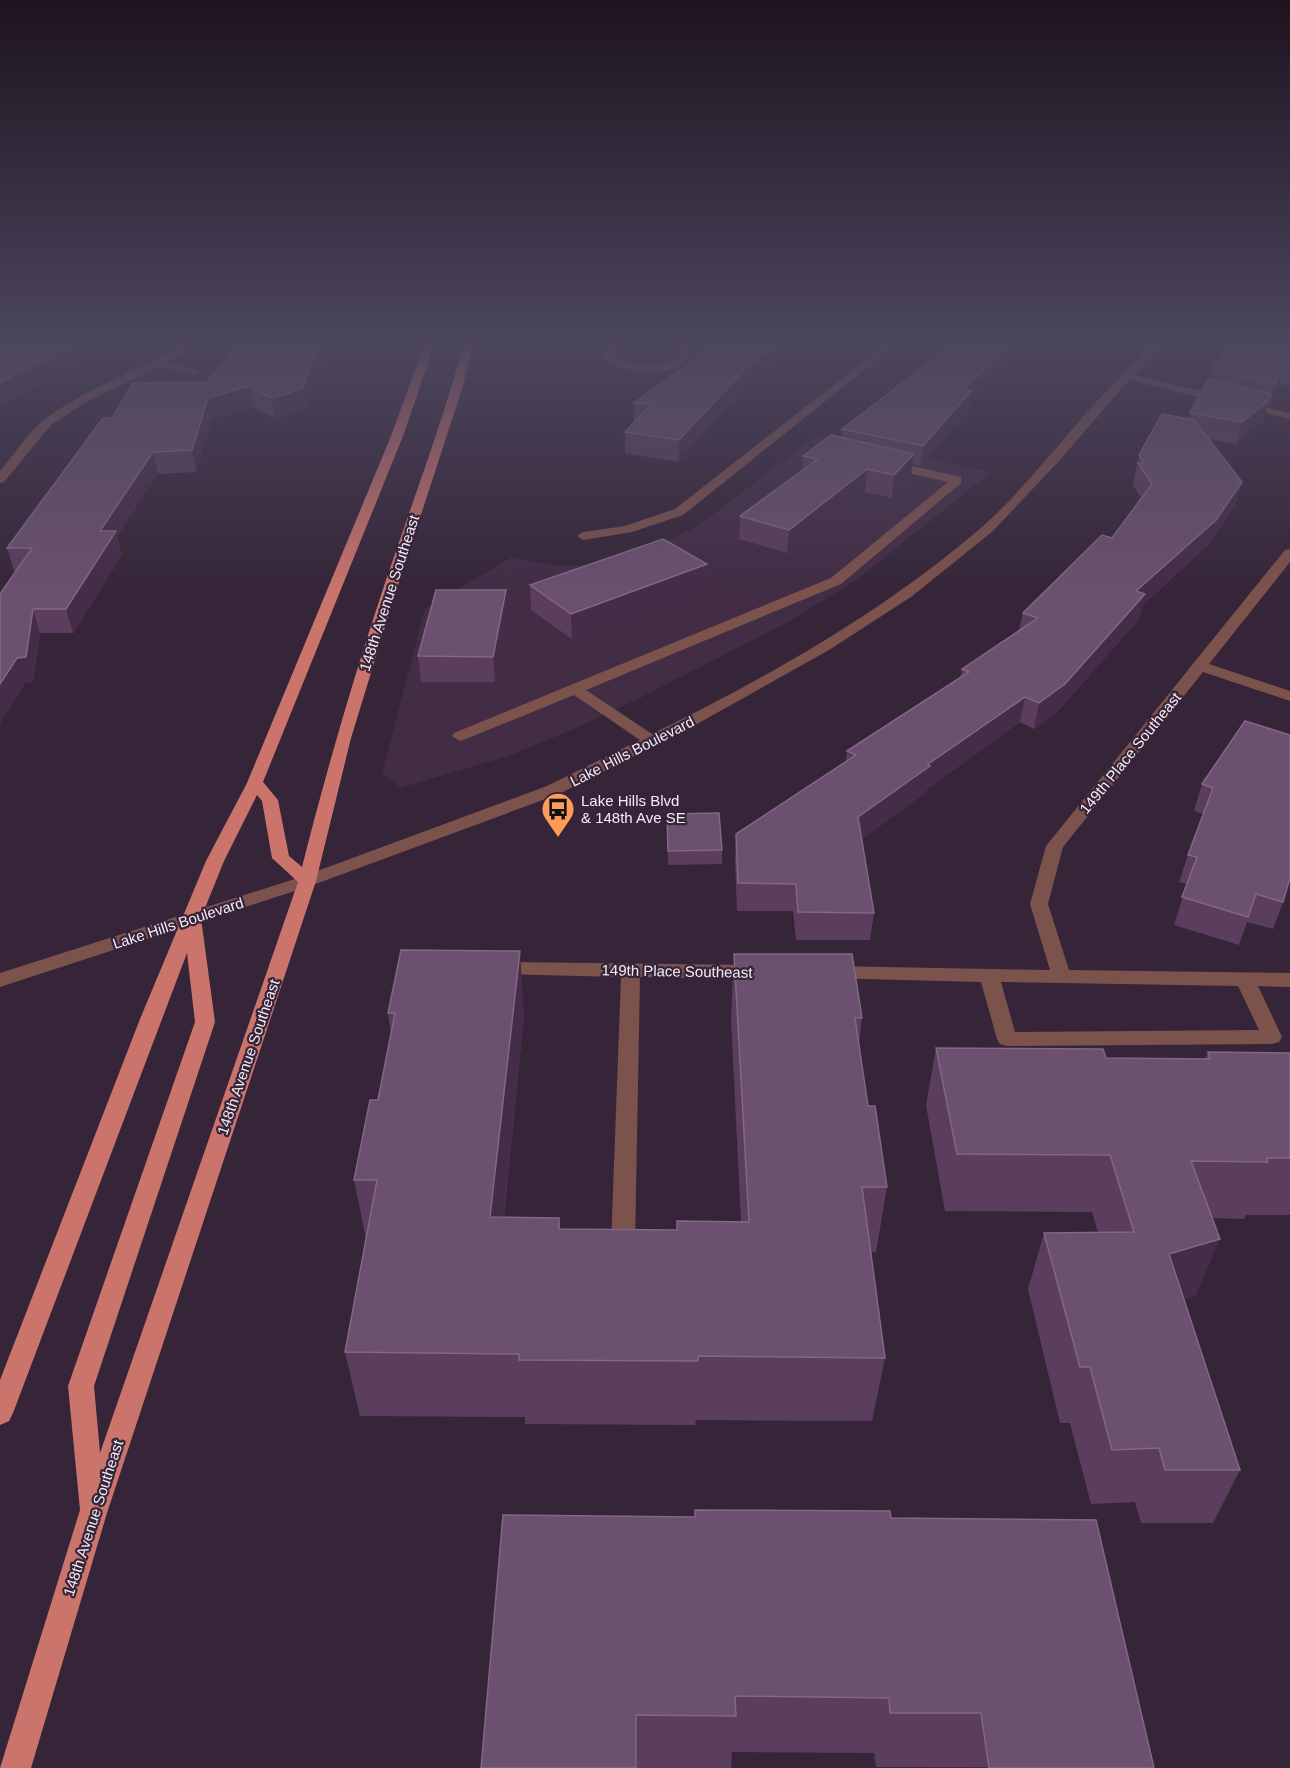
<svg xmlns="http://www.w3.org/2000/svg" width="1290" height="1768" font-family="Arial,sans-serif">
<style>
.built{fill:#422d45}
.lines{fill:none;stroke-linecap:round;stroke-linejoin:round}
.minor{fill:#7c524d;fill-rule:evenodd}
.major{fill:#ca746c;fill-rule:evenodd}
.wall{fill:#5b3e5e}
.shaded-wall{fill:#452c48}
.building{fill:#6b506f;stroke:#816884;stroke-width:1.5}
.labels{text-anchor:middle;dominant-baseline:central;stroke-width:4.5;stroke-linejoin:round;paint-order:stroke}
.street-label{font-size:15px;fill:#f5eaf6;stroke:#362538}
.poi-label{font-size:15px;fill:#f5eaf6;stroke:#362538;text-anchor:start}
</style>
<rect width="100%" height="100%" fill="#362538"/>
<path class="built" d="M 817,436 L 991,472 L 858,579 L 790,621 L 640,698 L 574,729 L 508,756 L 400,788 L 382,773 L 425,609 L 512,557 L 556,566 L 597,564 L 636,555 L 696,527 Z"/>
<g class="lines">
<path class="minor" d="M 187,343 L 199,343 L 167,363 L 198,370 L 198,374 L 159,367 L 86,402 L 51,425 L 4,482 L 0,483 L 0,471 C 14,455 28,432 45,419 C 88,387 141,370 187,343 Z
M 612,343 L 623,343 L 611,354 C 626,367 672,373 681,352 L 669,343 L 681,343 L 690,349 L 691,356 C 670,379 625,377 602,357 L 602,351 Z
M 887,343 L 898,343 L 683,515 L 632,532 L 583,540 L 577,536 L 583,532 L 625,526 L 675,509 Z
M 1152,343 L 1163,343 L 1134,375 L 1290,413 L 1290,419 L 1129,380 L 1059,461 L 993,531 L 911,597 L 829,650 L 697,724 L 559,794 L 313,885 L 0,987 L 0,973 L 301,877 L 547,786 L 640,740 L 574,695 L 466,739 L 460,741 L 452,736 L 454,733 L 831,578 L 948,482 L 885,468 L 885,462 L 889,461 L 961,477 L 961,483 L 841,584 L 586,690 L 652,734 C 768,677 884,612 983,526 C 1021,492 1053,451 1087,412 C 1109,388 1130,367 1152,343 Z
M 1290,549 L 1290,562 L 1209,664 L 1290,691 L 1290,701 L 1203,672 L 1063,847 L 1048,904 L 1069,970 L 1290,973 L 1290,987 L 1258,986 L 1282,1037 L 1279,1042 L 1272,1044 L 1007,1046 L 1000,1044 L 997,1039 L 981,982 L 823,978 L 820,973 L 823,968 L 830,966 L 1050,970 L 1030,904 L 1046,846 L 1285,550 ZM 1001,982 L 1238,986 L 1259,1030 L 1015,1032 Z
M 508,962 L 758,965 L 765,967 L 768,972 L 765,977 L 758,979 L 640,977 L 635,1245 L 631,1252 L 623,1255 L 615,1252 L 611,1245 L 621,977 L 501,974 L 498,969 L 501,964 Z"/>
<path class="major" d="M 425,343 L 435,343 L 403,436 L 263,782 L 278,800 L 289,856 L 302,867 C 326,772 353,679 384,586 C 411,505 442,425 464,343 L 474,343 L 461,392 L 398,585 L 351,738 L 316,881 L 107,1513 L 31,1768 L 0,1768 L 80,1510 L 68,1386 L 195,1022 L 187,953 L 13,1413 L 9,1421 L 0,1425 L 0,1380 L 140,1019 L 206,861 L 247,783 L 391,436 ZM 257,795 L 262,801 L 272,858 L 298,882 L 100,1453 L 94,1386 L 215,1022 L 201,918 L 224,861 Z"/>
</g>
<path class="wall" d="M 239,343 L 305,410 L 275,419 L 253,407 L 212,419 L 196,472 L 158,474 L 117,536 L 122,555 L 73,633 L 40,633 L 33,682 L 25,683 L 0,723 L 0,594 L 16,571 L 14,571 L 7,548 L 112,418 L 207,382 Z
M 952,343 L 1031,343 L 970,399 L 969,409 L 920,466 L 913,464 L 911,476 L 892,498 L 865,492 L 787,553 L 739,539 L 740,516 L 802,471 L 803,456 L 841,437 L 842,429 L 952,345 Z
M 1290,343 L 1290,387 L 1279,384 L 1269,406 L 1267,405 L 1265,415 L 1261,423 L 1236,444 L 1209,439 L 1236,504 L 1210,543 L 1143,605 L 1139,619 L 1060,709 L 1034,729 L 1020,722 L 927,789 L 926,792 L 862,839 L 874,913 L 870,940 L 796,940 L 793,911 L 737,911 L 735,861 L 736,834 L 846,761 L 847,751 L 960,678 L 962,669 L 1019,630 L 1023,613 L 1112,538 L 1141,498 L 1133,485 L 1139,455 L 1188,419 L 1190,413 L 1211,380 L 1213,370 Z
M 743,390 L 678,462 L 625,453 L 625,432 L 634,423 L 634,403 Z
M 530,585 L 706,588 L 572,639 L 531,610 Z
M 507,615 L 495,682 L 421,682 L 418,656 Z
M 1245,721 L 1283,902 L 1273,929 L 1247,922 L 1239,945 L 1174,925 L 1187,884 L 1179,882 L 1188,855 L 1203,814 L 1194,811 L 1202,784 Z
M 667,814 L 722,850 L 722,864 L 668,865 Z
M 734,954 L 862,1018 L 859,1043 L 868,1106 L 887,1187 L 876,1252 L 871,1252 L 885,1358 L 872,1421 L 696,1420 L 695,1425 L 525,1424 L 525,1417 L 360,1416 L 345,1352 L 366,1239 L 354,1180 L 378,1100 L 391,1034 L 388,1013 L 524,1015 L 504,1217 L 559,1218 L 560,1229 L 677,1230 L 741,1222 L 731,1019 Z
M 936,1048 L 1106,1058 L 1205,1059 L 1208,1052 L 1290,1053 L 1290,1215 L 1246,1215 L 1244,1219 L 1212,1218 L 1196,1295 L 1184,1299 L 1240,1470 L 1213,1523 L 1141,1523 L 1135,1502 L 1091,1504 L 1070,1423 L 1060,1423 L 1028,1289 L 1044,1233 L 1098,1232 L 1092,1212 L 945,1211 L 926,1105 Z
M 695,1510 L 891,1518 L 1154,1768 L 876,1767 L 874,1753 L 732,1752 L 731,1768 L 481,1768 L 695,1517 Z"/>
<path class="shaded-wall" d="M 78,343 L 119,343 L 0,407 L 0,383 Z
M 320,343 L 331,343 L 305,410 L 275,419 L 272,398 Z
M 778,343 L 802,343 L 743,390 L 678,462 L 679,440 L 744,370 Z
M 1014,343 L 1031,343 L 970,399 L 969,409 L 920,466 L 923,446 L 964,389 Z
M 1285,364 L 1279,384 L 1269,406 L 1275,385 Z
M 249,386 L 253,407 L 212,419 L 196,472 L 192,450 L 208,398 Z
M 1271,394 L 1265,415 L 1261,423 L 1236,444 L 1242,422 Z
M 153,452 L 158,474 L 117,536 L 122,555 L 73,633 L 66,609 L 100,531 Z
M 914,454 L 911,476 L 892,498 L 894,475 Z
M 867,469 L 865,492 L 787,553 L 789,530 Z
M 1242,482 L 1236,504 L 1210,543 L 1143,605 L 1139,619 L 1060,709 L 1034,729 L 1039,703 L 1136,591 Z
M 707,564 L 706,588 L 572,639 L 571,614 Z
M 506,590 L 507,615 L 495,682 L 493,657 Z
M 33,609 L 40,633 L 33,682 L 25,683 L 0,723 L 0,684 Z
M 1025,697 L 1020,722 L 927,789 L 926,792 L 855,844 L 858,817 L 928,764 Z
M 520,951 L 524,1015 L 497,1282 L 490,1217 Z
M 1220,1239 L 1196,1295 L 1148,1311 L 1169,1254 Z
M 636,1715 L 637,1768 L 636,1768 Z"/>
<path class="building" d="M 0,343 L 78,343 L 0,383 Z
M 239,343 L 320,343 L 302,389 L 272,398 L 249,386 L 208,398 L 192,450 L 153,452 L 100,531 L 116,531 L 66,609 L 33,609 L 26,657 L 17,658 L 0,684 L 0,594 L 32,548 L 7,548 L 103,418 L 112,418 L 133,383 L 207,382 Z
M 716,343 L 778,343 L 744,370 L 679,440 L 625,432 L 652,404 L 634,403 Z
M 954,343 L 1014,343 L 964,389 L 972,390 L 923,446 L 842,429 Z
M 1228,343 L 1290,343 L 1290,365 L 1285,364 L 1275,385 L 1213,370 Z
M 1208,379 L 1271,394 L 1267,402 L 1242,422 L 1190,413 Z
M 1162,414 L 1194,420 L 1242,482 L 1216,520 L 1136,591 L 1145,594 L 1065,684 L 1039,703 L 1025,697 L 928,764 L 930,766 L 858,817 L 874,913 L 798,912 L 796,884 L 738,883 L 736,834 L 856,755 L 847,751 L 969,672 L 962,669 L 1038,618 L 1023,613 L 1102,535 L 1112,538 L 1152,484 L 1138,463 L 1144,463 L 1139,455 Z
M 831,435 L 914,454 L 894,475 L 867,469 L 789,530 L 740,516 L 818,459 L 803,456 Z
M 663,539 L 707,564 L 571,614 L 530,585 Z
M 436,590 L 506,590 L 493,657 L 418,656 Z
M 1245,721 L 1290,735 L 1290,878 L 1283,902 L 1256,894 L 1248,917 L 1182,897 L 1197,857 L 1188,855 L 1213,788 L 1202,784 Z
M 719,813 L 722,850 L 668,851 L 667,814 Z
M 401,950 L 520,951 L 490,1217 L 559,1218 L 559,1229 L 677,1230 L 677,1221 L 749,1222 L 734,954 L 852,954 L 862,1018 L 855,1018 L 868,1106 L 875,1106 L 887,1187 L 862,1187 L 885,1358 L 698,1356 L 698,1361 L 519,1360 L 519,1354 L 345,1352 L 377,1180 L 354,1180 L 370,1100 L 378,1100 L 395,1013 L 388,1013 Z
M 936,1048 L 1103,1049 L 1106,1058 L 1210,1059 L 1208,1052 L 1290,1053 L 1290,1158 L 1267,1158 L 1268,1162 L 1191,1161 L 1220,1239 L 1169,1254 L 1240,1470 L 1165,1470 L 1159,1448 L 1112,1450 L 1090,1367 L 1080,1367 L 1044,1233 L 1134,1232 L 1110,1155 L 957,1154 Z
M 695,1510 L 890,1511 L 891,1518 L 1096,1520 L 1154,1768 L 989,1768 L 981,1713 L 890,1713 L 889,1698 L 735,1696 L 736,1716 L 636,1715 L 636,1768 L 481,1768 L 503,1515 L 695,1517 Z"/>
<linearGradient id="sky" x2="0" y2="1"><stop stop-color="#1e141f"/><stop offset="0.58" stop-color="#4c465e"/><stop offset="1" stop-color="#4c465e" stop-opacity="0"/></linearGradient>
<rect width="1290" height="591" fill="url(#sky)"/>
<defs>
<symbol id="bus-pin" viewBox="-11 -11 22 30"><path d="M0 17L-7.5 6A9.5 9.5 0 1 1 7.5 6Z" fill="#fe9b59" stroke="#362538"/><path d="M-5-6H5V4H4V6H2V4H-2V6H-4V4H-5ZM-3.5-4V0h7V-4ZM-3.5 1.2v1.5H-2V1.2ZM2 1.2v1.5H3.5V1.2Z" fill="#111"/></symbol>
</defs>
<g fill-rule="evenodd">
<use href="#bus-pin" x="539" y="790" width="38" height="52"/>
</g>
<g class="labels">
<g class="street-label">
<text transform="translate(389 593) rotate(-72)">148th Avenue Southeast</text>
<text transform="translate(632 751) rotate(-27)">Lake Hills Boulevard</text>
<text transform="translate(1130 753) rotate(-51)">149th Place Southeast</text>
<text transform="translate(178 923) rotate(-18)">Lake Hills Boulevard</text>
<text transform="translate(677 971) rotate(1)">149th Place Southeast</text>
<text transform="translate(248 1057) rotate(-71)">148th Avenue Southeast</text>
<text transform="translate(93 1518) rotate(-72)">148th Avenue Southeast</text>
</g>
<g class="poi-label">
<text x="581" y="800">Lake Hills Blvd<tspan x="581" dy="17">&amp; 148th Ave SE</tspan></text>
</g>
</g>
</svg>
